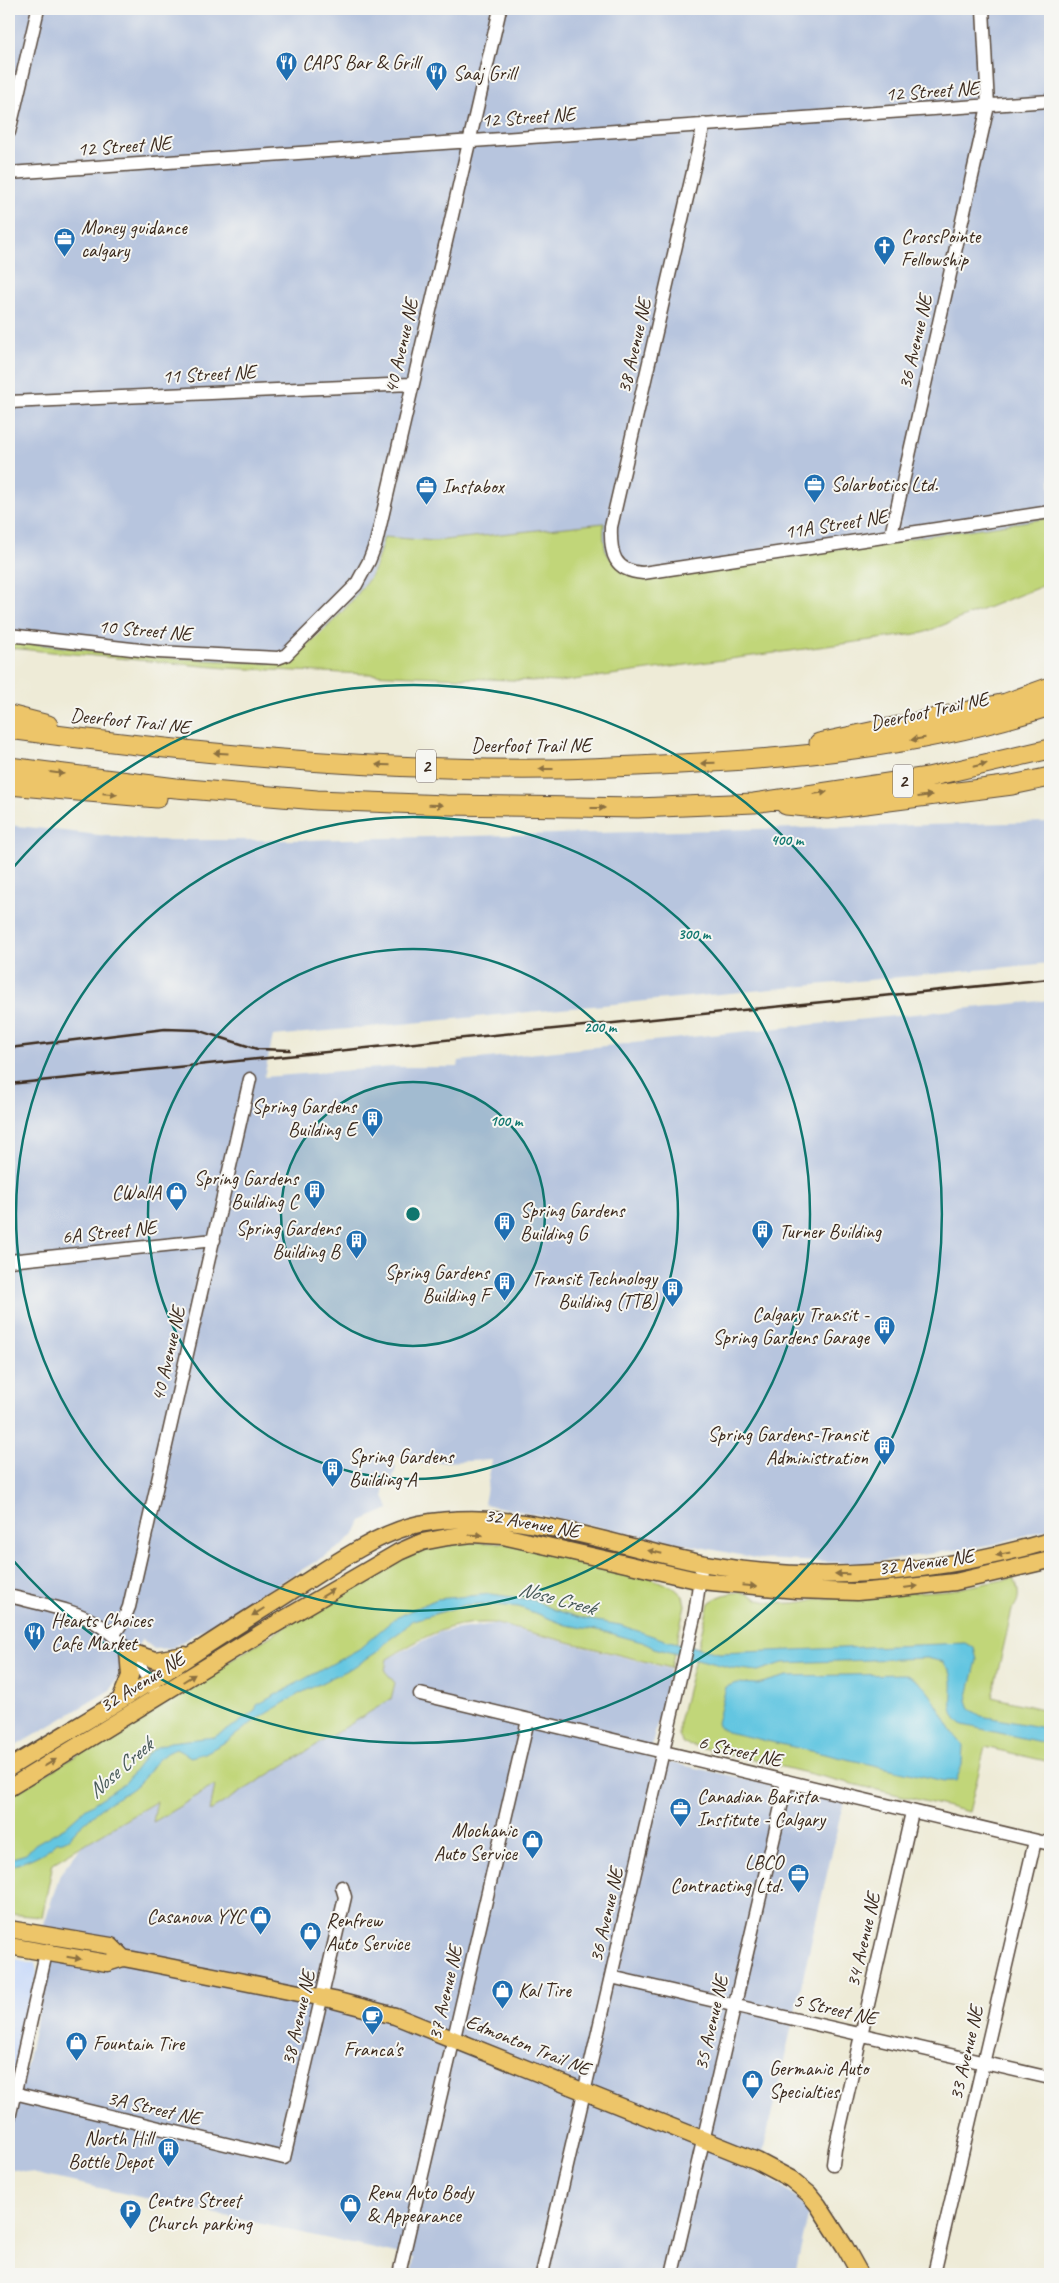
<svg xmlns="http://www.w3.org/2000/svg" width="1059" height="2283" font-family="Caveat,sans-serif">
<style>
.built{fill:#cbdbf9}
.industrial{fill:#b7c5de}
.green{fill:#c1d679;stroke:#7e804c}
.water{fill:#63c6e1;stroke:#4f7880}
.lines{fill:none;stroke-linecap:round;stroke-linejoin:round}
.minor-casing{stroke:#56473a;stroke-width:15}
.major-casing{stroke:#56473a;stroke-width:19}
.highway-casing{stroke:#56473a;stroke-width:21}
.minor{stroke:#fff;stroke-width:12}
.major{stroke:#edc569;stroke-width:16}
.highway{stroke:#edc569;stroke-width:19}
.rail{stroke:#3b2a1e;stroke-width:2.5}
.oneway{fill:#8b7040}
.ring{fill:none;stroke:#0f766e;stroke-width:2.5}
.labels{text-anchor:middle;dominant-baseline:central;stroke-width:4;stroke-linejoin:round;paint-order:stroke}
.shield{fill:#f6f6f2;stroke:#73675e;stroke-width:1}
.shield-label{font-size:19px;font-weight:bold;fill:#3b2a1e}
.poi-label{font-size:20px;fill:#3b2a1e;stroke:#f6f6f2;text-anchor:start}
.street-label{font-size:20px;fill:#3b2a1e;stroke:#f6f6f2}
.water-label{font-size:21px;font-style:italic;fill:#475958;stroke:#f6f6f2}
.centre{fill:#0f766e;stroke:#f6f6f2;stroke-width:2.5}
.ring-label{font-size:15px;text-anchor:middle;font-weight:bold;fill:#0f766e;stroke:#f6f6f2;stroke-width:4;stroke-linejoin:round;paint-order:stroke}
</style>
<rect width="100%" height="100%" fill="#f6f6f2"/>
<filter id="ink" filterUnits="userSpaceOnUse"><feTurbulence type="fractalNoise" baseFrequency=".02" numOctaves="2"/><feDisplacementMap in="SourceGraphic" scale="10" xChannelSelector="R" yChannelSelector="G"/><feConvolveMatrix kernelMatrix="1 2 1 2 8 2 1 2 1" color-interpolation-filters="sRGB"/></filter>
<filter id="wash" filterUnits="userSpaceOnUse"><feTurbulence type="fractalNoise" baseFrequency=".0096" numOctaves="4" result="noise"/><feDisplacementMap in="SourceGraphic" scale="20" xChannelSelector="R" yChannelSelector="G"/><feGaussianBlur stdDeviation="1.12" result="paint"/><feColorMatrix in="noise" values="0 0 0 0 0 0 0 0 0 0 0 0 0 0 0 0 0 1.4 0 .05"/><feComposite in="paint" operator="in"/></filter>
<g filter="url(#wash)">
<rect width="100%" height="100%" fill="#eeebd7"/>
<path class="built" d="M 9,1958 L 35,1963 L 37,1972 L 14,2075 L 9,2074 Z"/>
<path class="industrial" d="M 9,9 L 1050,9 L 1050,518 L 643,577 L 612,562 L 606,554 L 603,542 L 604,524 L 435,541 L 385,537 L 370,576 L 356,595 L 330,623 L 283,664 L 150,657 L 9,641 Z
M 1050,822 L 1050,963 L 273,1036 L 264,1077 L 392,1067 L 458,1067 L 459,1061 L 1050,1000 L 1050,1528 L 995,1544 L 862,1564 L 760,1559 L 484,1504 L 492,1460 L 419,1463 L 394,1456 L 392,1462 L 396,1467 L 392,1481 L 384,1486 L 384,1496 L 389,1509 L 361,1521 L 355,1534 L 343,1545 L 172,1648 L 154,1649 L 142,1639 L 110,1690 L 9,1750 L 9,825 L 144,840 L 304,840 Z
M 494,1624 L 670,1669 L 649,1758 L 844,1800 L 758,2173 L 783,2187 L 795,2197 L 809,2212 L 795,2274 L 411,2274 L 414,2258 L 9,2168 L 9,2074 L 24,2077 L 56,1930 L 43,1927 L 60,1874 L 83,1845 L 158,1801 L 153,1822 L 216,1784 L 211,1810 L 391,1699 L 385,1671 L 387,1659 L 440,1632 Z"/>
<path class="green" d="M 1050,518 L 1050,583 L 923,633 L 559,682 L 225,668 L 9,648 L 9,641 L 150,657 L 283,664 C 313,644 350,607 370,577 C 377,565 380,550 384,537 L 435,541 L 604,523 C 602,562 611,561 643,577 Z
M 461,1542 L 506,1543 L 649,1577 L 674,1588 L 683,1596 L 685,1605 L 671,1668 L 493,1623 C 449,1621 423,1637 387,1659 L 385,1671 L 395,1683 L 391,1699 L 210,1811 L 215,1785 L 157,1820 L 153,1822 L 157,1801 L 53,1863 L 42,1917 L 9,1914 L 9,1797 L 381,1568 L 420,1550 Z
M 1014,1578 C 1019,1591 1021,1599 1012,1610 L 992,1697 L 1050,1711 L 1050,1762 L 985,1747 L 969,1812 L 683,1743 L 679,1735 L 679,1722 L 709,1603 C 719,1595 737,1589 750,1595 C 754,1596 756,1599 760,1600 C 776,1605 800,1604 815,1599 L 950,1590 Z"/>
<path class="water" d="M 491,1594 L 533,1600 L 555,1610 L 585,1619 L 620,1625 L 665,1640 L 719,1653 L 965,1643 L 974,1648 L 977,1660 L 967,1700 L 970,1709 L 981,1716 L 1050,1729 L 1050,1744 L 963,1725 C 943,1712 957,1689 950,1672 C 949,1669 945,1665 943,1662 L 927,1658 L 783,1663 L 758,1671 L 732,1668 L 654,1648 L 642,1642 L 602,1631 L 566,1625 L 519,1607 L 481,1604 L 465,1605 L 411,1621 L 404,1629 L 386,1642 L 377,1652 L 357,1665 L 299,1694 L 257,1719 L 229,1740 L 205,1753 L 191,1757 L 176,1749 C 149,1760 154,1770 137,1785 C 129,1793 117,1797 108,1803 C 97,1810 88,1820 78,1828 C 71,1835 69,1841 57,1842 C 44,1855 26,1861 9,1867 L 9,1859 L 26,1854 L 35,1844 L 65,1827 L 85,1809 L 126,1782 L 147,1754 L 157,1747 L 170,1742 L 214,1737 L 237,1724 L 255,1711 L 257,1705 L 359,1649 L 394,1619 L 418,1607 L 437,1599 Z
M 904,1674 C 936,1685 940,1722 963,1745 L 962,1765 L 956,1781 L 944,1781 L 727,1732 L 719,1727 L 717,1723 L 726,1687 L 736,1683 L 758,1684 L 787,1676 Z"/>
</g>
<g filter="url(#ink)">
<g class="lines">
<defs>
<path id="minor" d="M 704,124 L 611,527 C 610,554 614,571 643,573 L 1050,512
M 9,132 L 38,9
M 9,173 L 1050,101
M 9,402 L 411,384
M 891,535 L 988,106 L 983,9
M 9,635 L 158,652 L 278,658 L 286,655 L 356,585 L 369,561 L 376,543 L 500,9
M 9,1261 L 214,1240
M 9,1596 C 87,1615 109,1615 154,1688
M 114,1634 L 123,1621 L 129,1607 L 250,1079
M 420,1694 L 1050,1844
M 611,1977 L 1050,2078
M 14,2093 L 284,2158 L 345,1897 L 342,1887
M 9,2118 L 46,1953
M 833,2164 L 835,2149 L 912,1812
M 399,2274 L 528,1720
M 542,2274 L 695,1613 L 702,1563
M 672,2274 L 787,1781
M 934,2274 L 1035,1841"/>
<path id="major" d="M 121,1698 L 130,1676 L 128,1651 L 155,1660 L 185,1655
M 9,1768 C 57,1738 106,1710 153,1680 C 195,1653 237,1625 281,1598 C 319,1574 375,1533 419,1524 C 516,1505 611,1546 706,1564 C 821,1585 939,1573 1050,1541
M 9,1788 L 274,1625 L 399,1552 L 422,1542 L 448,1537 L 472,1534 L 503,1536 L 701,1581 L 796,1590 L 857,1592 L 900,1588 L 955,1582 L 1050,1560
M 9,1929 L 111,1946 L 123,1958
M 9,1946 L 107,1963 L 123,1958 L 134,1960 L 334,2000 L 395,2016 L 757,2161 L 791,2179 L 809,2194 L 818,2205 L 845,2247 L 860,2274"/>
<path id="highway" d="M 9,715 L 48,725
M 9,729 C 188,753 369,771 550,769 C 587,769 624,766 660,765 C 792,759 924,747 1050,706
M 819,743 L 1006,703 L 1050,687
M 9,767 L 176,788 L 317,800 L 446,805 L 638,808 L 754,803 L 928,777 L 1050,749
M 9,785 L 157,798
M 786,805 L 827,809 L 1012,785 L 1050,777"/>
</defs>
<use href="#minor" class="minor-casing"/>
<use href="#major" class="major-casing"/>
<use href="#highway" class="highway-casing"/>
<use href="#minor" class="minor"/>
<use href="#major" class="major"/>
<use href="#highway" class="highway"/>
<path class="rail" d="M 9,1048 L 165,1029 L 197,1030 L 257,1049 L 290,1050
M 9,1084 L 1050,979"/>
</g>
<defs><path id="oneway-solid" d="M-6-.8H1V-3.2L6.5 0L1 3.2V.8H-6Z" transform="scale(1.25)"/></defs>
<g class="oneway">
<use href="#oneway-solid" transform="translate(918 739) rotate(171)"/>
<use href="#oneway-solid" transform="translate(221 753) rotate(-176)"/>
<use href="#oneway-solid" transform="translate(708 763) rotate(178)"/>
<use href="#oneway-solid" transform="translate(383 765) rotate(-179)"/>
<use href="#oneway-solid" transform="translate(980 765) rotate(-13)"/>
<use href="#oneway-solid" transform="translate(546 769) rotate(-180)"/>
<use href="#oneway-solid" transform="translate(57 773) rotate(7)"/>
<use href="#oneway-solid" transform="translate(820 793) rotate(-8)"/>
<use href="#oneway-solid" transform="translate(110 794) rotate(5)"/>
<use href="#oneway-solid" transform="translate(925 796) rotate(-7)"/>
<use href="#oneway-solid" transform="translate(436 805) rotate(2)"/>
<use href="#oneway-solid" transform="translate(598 808)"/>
<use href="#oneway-solid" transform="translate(476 1535) rotate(1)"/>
<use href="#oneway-solid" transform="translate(655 1552) rotate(-167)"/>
<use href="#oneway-solid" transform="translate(1003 1554) rotate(168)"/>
<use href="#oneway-solid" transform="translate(842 1574) rotate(-179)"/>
<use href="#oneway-solid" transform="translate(749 1586) rotate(5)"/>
<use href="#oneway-solid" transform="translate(911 1587) rotate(-7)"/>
<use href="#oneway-solid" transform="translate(328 1593) rotate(-31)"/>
<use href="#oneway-solid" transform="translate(258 1612) rotate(148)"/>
<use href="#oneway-solid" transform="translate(189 1678) rotate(-32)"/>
<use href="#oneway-solid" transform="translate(50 1763) rotate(-31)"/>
<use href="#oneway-solid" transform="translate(74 1958) rotate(9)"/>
</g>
</g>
<circle cx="413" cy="1214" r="132" fill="#0f766e" fill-opacity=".12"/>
<g class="ring">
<circle cx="413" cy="1214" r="132"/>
<circle cx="413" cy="1214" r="265"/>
<circle cx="413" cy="1214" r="397"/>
<path d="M11 870A529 529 0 1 1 11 1558"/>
</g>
<defs>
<symbol id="restaurant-pin" viewBox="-11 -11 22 30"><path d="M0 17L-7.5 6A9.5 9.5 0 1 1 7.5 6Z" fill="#1f6fb2" stroke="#f6f6f2"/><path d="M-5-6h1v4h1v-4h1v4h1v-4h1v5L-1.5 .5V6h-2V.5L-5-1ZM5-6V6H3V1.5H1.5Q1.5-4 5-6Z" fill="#fff"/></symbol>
<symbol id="office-pin" viewBox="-11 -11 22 30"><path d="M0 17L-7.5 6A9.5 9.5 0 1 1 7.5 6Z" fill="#1f6fb2" stroke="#f6f6f2"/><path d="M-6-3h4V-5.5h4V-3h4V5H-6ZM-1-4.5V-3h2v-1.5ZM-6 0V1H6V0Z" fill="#fff"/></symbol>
<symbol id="church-pin" viewBox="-11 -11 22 30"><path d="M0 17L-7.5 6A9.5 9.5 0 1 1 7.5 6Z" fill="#1f6fb2" stroke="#f6f6f2"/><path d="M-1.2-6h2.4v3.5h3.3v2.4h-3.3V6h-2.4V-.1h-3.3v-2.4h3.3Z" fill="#fff"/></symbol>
<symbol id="building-pin" viewBox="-11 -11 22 30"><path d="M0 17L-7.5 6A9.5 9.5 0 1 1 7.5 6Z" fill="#1f6fb2" stroke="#f6f6f2"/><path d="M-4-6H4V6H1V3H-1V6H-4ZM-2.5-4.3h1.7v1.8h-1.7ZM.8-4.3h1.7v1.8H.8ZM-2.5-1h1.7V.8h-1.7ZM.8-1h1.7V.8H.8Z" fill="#fff"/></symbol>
<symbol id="shop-pin" viewBox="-11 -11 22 30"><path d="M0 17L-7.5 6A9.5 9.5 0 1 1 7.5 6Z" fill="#1f6fb2" stroke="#f6f6f2"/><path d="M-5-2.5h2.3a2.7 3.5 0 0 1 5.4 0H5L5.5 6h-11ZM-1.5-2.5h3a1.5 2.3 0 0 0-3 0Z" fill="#fff"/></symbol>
<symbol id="cafe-pin" viewBox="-11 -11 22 30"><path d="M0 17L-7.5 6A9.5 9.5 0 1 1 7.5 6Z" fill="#1f6fb2" stroke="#f6f6f2"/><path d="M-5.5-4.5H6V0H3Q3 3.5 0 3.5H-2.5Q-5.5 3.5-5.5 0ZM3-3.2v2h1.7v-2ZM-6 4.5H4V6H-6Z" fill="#fff"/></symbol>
<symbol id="parking-pin" viewBox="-11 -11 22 30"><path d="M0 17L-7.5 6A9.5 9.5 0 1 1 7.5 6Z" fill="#1f6fb2" stroke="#f6f6f2"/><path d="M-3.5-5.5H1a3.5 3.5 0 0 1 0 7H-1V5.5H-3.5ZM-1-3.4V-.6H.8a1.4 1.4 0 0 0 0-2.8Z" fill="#fff"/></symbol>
</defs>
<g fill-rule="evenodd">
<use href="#restaurant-pin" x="274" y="50" width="25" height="34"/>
<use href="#restaurant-pin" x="424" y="60" width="25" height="34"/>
<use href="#office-pin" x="52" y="226" width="25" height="34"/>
<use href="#church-pin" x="872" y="234" width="25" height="34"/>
<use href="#office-pin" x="802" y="472" width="25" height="34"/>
<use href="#office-pin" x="414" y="474" width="25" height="34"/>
<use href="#building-pin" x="360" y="1106" width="25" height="34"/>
<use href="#building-pin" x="302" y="1178" width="25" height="34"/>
<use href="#shop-pin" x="164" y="1180" width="25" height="34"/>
<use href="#building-pin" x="492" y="1210" width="25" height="34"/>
<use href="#building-pin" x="750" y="1218" width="25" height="34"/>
<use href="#building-pin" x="344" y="1228" width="25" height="34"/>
<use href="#building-pin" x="492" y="1270" width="25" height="34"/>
<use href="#building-pin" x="660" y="1276" width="25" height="34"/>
<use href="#building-pin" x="872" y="1314" width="25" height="34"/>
<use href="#building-pin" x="872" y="1434" width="25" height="34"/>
<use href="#building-pin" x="320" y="1456" width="25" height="34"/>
<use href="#restaurant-pin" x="22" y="1620" width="25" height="34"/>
<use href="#office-pin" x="668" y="1796" width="25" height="34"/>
<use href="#shop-pin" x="520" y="1828" width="25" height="34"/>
<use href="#office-pin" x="786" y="1862" width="25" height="34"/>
<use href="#shop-pin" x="248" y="1904" width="25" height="34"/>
<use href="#shop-pin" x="298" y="1920" width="25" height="34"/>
<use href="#shop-pin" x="490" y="1978" width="25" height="34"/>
<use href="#cafe-pin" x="360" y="2004" width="25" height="34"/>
<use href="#shop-pin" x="64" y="2030" width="25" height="34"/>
<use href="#shop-pin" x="740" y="2068" width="25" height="34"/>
<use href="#building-pin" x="156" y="2136" width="25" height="34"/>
<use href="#shop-pin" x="338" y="2192" width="25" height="34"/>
<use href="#parking-pin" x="118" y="2198" width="25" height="34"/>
</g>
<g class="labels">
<g class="shield">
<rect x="416" y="749.5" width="20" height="33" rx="4"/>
<rect x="893" y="764.5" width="20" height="33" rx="4"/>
</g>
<g class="shield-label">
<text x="426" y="766">2</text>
<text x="903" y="781">2</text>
</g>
<g class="poi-label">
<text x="302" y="62">CAPS Bar &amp; Grill</text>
<text x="453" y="73">Saaj Grill</text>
<text x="81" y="227">Money guidance<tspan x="81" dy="23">calgary</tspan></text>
<text x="901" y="236">CrossPointe<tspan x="901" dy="23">Fellowship</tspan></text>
<text x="831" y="484">Solarbotics Ltd.</text>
<text x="442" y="486">Instabox</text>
<text x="356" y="1106" text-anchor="end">Spring Gardens<tspan x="356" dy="23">Building E</tspan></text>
<text x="298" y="1178" text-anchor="end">Spring Gardens<tspan x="298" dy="23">Building C</tspan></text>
<text x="161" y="1192" text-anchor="end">CWallA</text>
<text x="520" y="1210">Spring Gardens<tspan x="520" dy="23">Building G</tspan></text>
<text x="340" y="1228" text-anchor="end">Spring Gardens<tspan x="340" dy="23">Building B</tspan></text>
<text x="779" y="1231">Turner Building</text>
<text x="489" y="1272" text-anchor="end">Spring Gardens<tspan x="489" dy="23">Building F</tspan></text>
<text x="657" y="1278" text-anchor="end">Transit Technology<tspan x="657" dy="23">Building (TTB)</tspan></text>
<text x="869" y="1314" text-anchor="end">Calgary Transit -<tspan x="869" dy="23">Spring Gardens Garage</tspan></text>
<text x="868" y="1434" text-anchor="end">Spring Gardens-Transit<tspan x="868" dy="23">Administration</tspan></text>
<text x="349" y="1456">Spring Gardens<tspan x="349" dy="23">Building A</tspan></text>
<text x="51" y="1620">Hearts Choices<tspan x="51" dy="23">Cafe Market</tspan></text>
<text x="697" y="1796">Canadian Barista<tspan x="697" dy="23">Institute - Calgary</tspan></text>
<text x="517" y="1830" text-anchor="end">Mochanic<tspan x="517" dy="23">Auto Service</tspan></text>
<text x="783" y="1862" text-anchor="end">LBCO<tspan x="783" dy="23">Contracting Ltd.</tspan></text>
<text x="245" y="1916" text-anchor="end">Casanova YYC</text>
<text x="326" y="1920">Renfrew<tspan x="326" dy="23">Auto Service</tspan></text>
<text x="518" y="1990">Kal Tire</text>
<text x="93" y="2043">Fountain Tire</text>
<text x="373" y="2049" text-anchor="middle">Franca's</text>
<text x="769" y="2068">Germanic Auto<tspan x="769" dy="23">Specialties</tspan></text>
<text x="153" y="2138" text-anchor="end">North Hill<tspan x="153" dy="23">Bottle Depot</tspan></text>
<text x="367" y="2192">Renu Auto Body<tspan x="367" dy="23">&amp; Appearance</tspan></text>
<text x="147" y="2200">Centre Street<tspan x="147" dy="23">Church parking</tspan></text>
</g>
<g class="street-label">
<text transform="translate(932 91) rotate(-4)">12 Street NE</text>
<text transform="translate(528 117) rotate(-4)">12 Street NE</text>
<text transform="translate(124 146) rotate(-4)">12 Street NE</text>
<text transform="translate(915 342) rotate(-77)">36 Avenue NE</text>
<text transform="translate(401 346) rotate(-77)">40 Avenue NE</text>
<text transform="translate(634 346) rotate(-77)">38 Avenue NE</text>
<text transform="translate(209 374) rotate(-3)">11 Street NE</text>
<text transform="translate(836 524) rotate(-9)">11A Street NE</text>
<text transform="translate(145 630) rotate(5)">10 Street NE</text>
<text transform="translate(929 711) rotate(-12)">Deerfoot Trail NE</text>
<text transform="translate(130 721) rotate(6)">Deerfoot Trail NE</text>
<text x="531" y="745">Deerfoot Trail NE</text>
<text transform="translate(109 1232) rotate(-6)">6A Street NE</text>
<text transform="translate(168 1354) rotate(-77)">40 Avenue NE</text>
<text transform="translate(532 1523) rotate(10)">32 Avenue NE</text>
<text transform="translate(926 1562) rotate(-8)">32 Avenue NE</text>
<text transform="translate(142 1682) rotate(-32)">32 Avenue NE</text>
<text transform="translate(740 1751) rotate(13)">6 Street NE</text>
<text transform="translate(606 1915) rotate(-77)">36 Avenue NE</text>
<text transform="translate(863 1940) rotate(-77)">34 Avenue NE</text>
<text transform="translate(445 1993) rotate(-77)">37 Avenue NE</text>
<text transform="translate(835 2009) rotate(13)">5 Street NE</text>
<text transform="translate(298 2018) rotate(-77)">38 Avenue NE</text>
<text transform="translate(711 2023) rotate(-77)">35 Avenue NE</text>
<text transform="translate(528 2045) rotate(22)">Edmonton Trail NE</text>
<text transform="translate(966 2053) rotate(-77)">33 Avenue NE</text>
<text transform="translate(154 2108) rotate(13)">3A Street NE</text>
</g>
<g class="water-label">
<text transform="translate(557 1598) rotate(15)">Nose Creek</text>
<text transform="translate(120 1768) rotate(-41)">Nose Creek</text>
</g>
</g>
<circle cx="413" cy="1214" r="8" class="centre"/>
<g class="ring-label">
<text x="787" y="845">400 m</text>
<text x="694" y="939">300 m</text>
<text x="600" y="1032">200 m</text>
<text x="506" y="1126">100 m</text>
</g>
<rect width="1059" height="2283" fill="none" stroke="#f6f6f2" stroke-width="30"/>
</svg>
